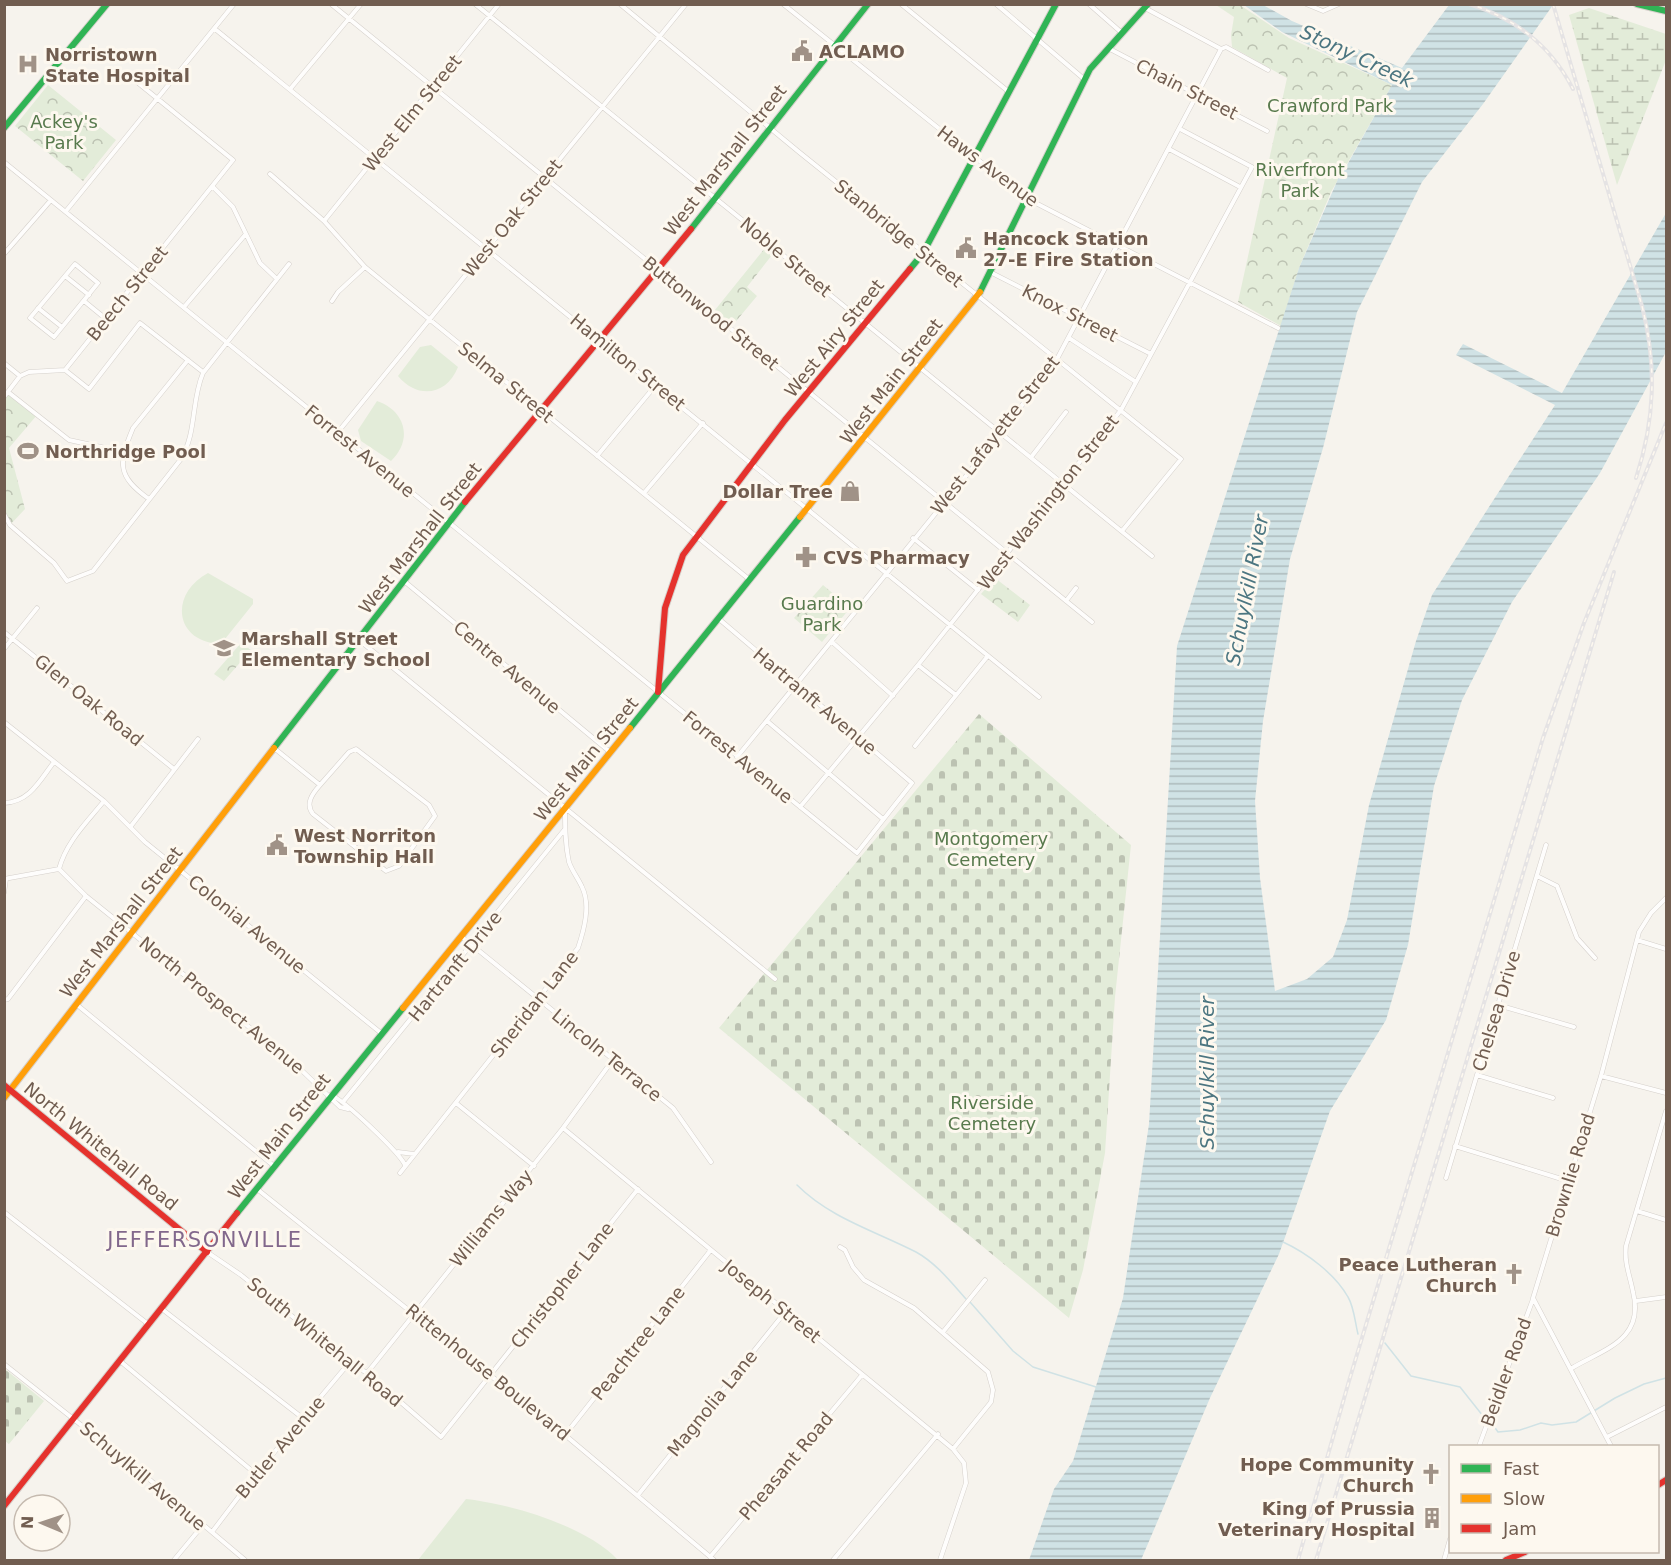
<svg xmlns="http://www.w3.org/2000/svg" width="1671" height="1565" font-family="'DejaVu Sans',sans-serif">
<style>
.green{fill:#e3ecd9}
.forest{fill:url(#forest-crowns)}
.wetland{fill:url(#wetland-marsh)}
.cemetery{fill:url(#cemetery-stones)}
.water{fill:url(#water-rules)}
.lines{fill:none;stroke-linecap:round;stroke-linejoin:round}
.stream{stroke:#d0e2e5;stroke-width:1.5}
.street-casing{stroke:#d5d0cb;stroke-width:5}
.fast-casing{stroke:#d6d0cb;stroke-width:8}
.slow-casing{stroke:#d6d0cb;stroke-width:8}
.jam-casing{stroke:#d6d0cb;stroke-width:8}
.street{stroke:#fefdfc;stroke-width:4}
.fast{stroke:#30b455;stroke-width:6}
.slow{stroke:#ff9f0a;stroke-width:6}
.jam{stroke:#e5322d;stroke-width:6}
.rail-casing{stroke:#e5e3e4;stroke-width:4}
.rail{stroke:#fdf8ef;stroke-width:1.5;stroke-dasharray:4.5;stroke-linecap:butt}
.labels{text-anchor:middle;dominant-baseline:central;stroke-width:6;stroke-linejoin:round;paint-order:stroke}
.poi-label{font-size:18px;font-weight:bold;fill:#715d50;stroke:#fdf8ef;text-anchor:start}
.street-label{font-size:18px;fill:#715d50;stroke:#fdf8ef}
.park-label{font-size:18px;fill:#587a4d;stroke:#fdf8ef}
.water-label{font-size:20px;font-style:italic;fill:#4c7681;stroke:#fdf8ef}
.quarter-label{font-size:21px;letter-spacing:1.5px;fill:#82688c;stroke:#fdf8ef}
</style>
<defs>
<pattern id="forest-crowns" width="20" height="18" patternUnits="userSpaceOnUse" patternTransform="scale(1.5)"><rect width="20" height="18" fill="#e3ecd9"/><path d="M2 6a3 3 0 1 1 6 0M12 15a3 3 0 1 1 6 0" fill="none" stroke="#bcc2b2"/></pattern>
<pattern id="wetland-marsh" width="20" height="14" patternUnits="userSpaceOnUse" patternTransform="scale(1.5)"><rect width="20" height="14" fill="#e3ecd9"/><path d="M1 5h8M5 5V1M11 12h8M15 12V8" fill="none" stroke="#bcc2b2"/></pattern>
<pattern id="cemetery-stones" width="16" height="16" patternUnits="userSpaceOnUse" patternTransform="scale(1.5)"><rect width="16" height="16" fill="#e3ecd9"/><path d="M2 7V4a2 2 0 0 1 4 0v3zM10 15v-3a2 2 0 0 1 4 0v3z" fill="#bcc2b2"/></pattern>
<pattern id="water-rules" width="6" height="5" patternUnits="userSpaceOnUse" patternTransform="scale(1.5)"><rect width="6" height="5" fill="#d0e2e5"/><path d="M0 2.5h6" fill="none" stroke="#adbabc"/></pattern>
</defs>
<rect width="100%" height="100%" fill="#f6f3ed"/>
<path class="green" d="M 431,345 L 458,367 C 447,395 418,400 398,376 L 420,347 Z
M 377,401 C 406,411 413,440 391,461 L 361,441 L 358,430 Z
M 208,573 L 253,599 L 253,604 L 221,644 C 174,642 169,594 208,573 Z
M 466,1499 C 510,1504 587,1526 618,1560 L 418,1560 Z"/>
<path class="forest" d="M 1216,5 L 1240,5 L 1289,38 L 1392,85 L 1331,192 L 1299,268 L 1281,326 L 1238,302 L 1287,78 L 1232,47 L 1231,35 L 1234,17 Z
M 48,85 L 116,140 L 83,181 L 15,126 Z
M 765,248 L 772,255 L 747,287 L 757,296 L 732,326 L 715,310 Z
M 8,392 L 37,415 L 9,448 L 25,509 L 10,525 L 4,514 L 4,397 Z
M 995,578 L 1030,605 L 1018,622 L 981,594 Z
M 823,585 L 850,608 L 822,642 L 794,618 Z
M 241,643 L 251,650 L 224,681 L 214,674 Z"/>
<path class="wetland" d="M 1589,8 L 1666,34 L 1666,60 L 1617,185 L 1569,15 Z"/>
<path class="cemetery" d="M 979,714 L 1131,845 L 1115,997 L 1105,1153 L 1083,1270 L 1069,1318 L 719,1028 Z
M 5,1369 L 44,1401 L 9,1444 L 5,1441 Z"/>
<path class="water" d="M 1244,5 L 1263,5 L 1292,21 L 1402,68 L 1449,5 L 1553,5 L 1483,104 L 1422,182 L 1357,312 L 1323,448 L 1290,559 L 1263,721 L 1255,801 L 1260,878 L 1275,991 L 1307,979 L 1333,957 L 1347,920 L 1369,805 L 1416,641 L 1432,595 L 1555,405 L 1456,355 L 1463,344 L 1562,393 L 1666,213 L 1666,352 L 1600,473 L 1512,602 L 1462,700 L 1434,786 L 1408,945 L 1386,1020 L 1330,1111 L 1279,1254 L 1210,1398 L 1141,1560 L 1029,1560 L 1054,1489 L 1073,1461 L 1123,1298 L 1149,1124 L 1177,646 L 1299,268 L 1342,170 L 1347,165 L 1392,85 L 1282,32 Z"/>
<g class="lines">
<path class="stream" d="M 797,1185 C 830,1218 875,1231 916,1252 C 936,1263 951,1282 966,1299
M 1283,1242 C 1307,1253 1335,1274 1348,1297 C 1354,1307 1355,1322 1358,1334
M 970,1302 L 1013,1351 L 1033,1367 L 1096,1387
M 1385,1343 L 1411,1376 L 1460,1387 L 1483,1416
M 1493,1425 L 1498,1432 L 1520,1430 L 1541,1423 L 1552,1425 L 1576,1422 L 1615,1398 L 1644,1384 L 1666,1378"/>
<defs>
<path id="street" d="M 331,4 L 1092,622
M 475,4 L 746,223 L 812,280 L 1152,556
M 620,4 L 799,152 L 1181,459 L 1122,531
M 783,4 L 1026,198 L 1278,328
M 901,4 L 1009,92
M 996,4 L 1084,79
M 1089,4 L 1122,33
M 1306,4 L 1323,11 L 1339,4
M 1145,8 L 1221,49 L 1226,47 L 1268,70
M 215,29 L 1039,697
M 1108,48 L 1267,131
M 291,88 L 361,4
M 1169,149 L 1240,187
M 4,162 L 857,853 L 912,783 L 719,619
M 270,174 L 324,221 L 365,267 L 750,580
M 213,187 L 233,207 L 260,263 L 277,279
M 66,211 L 234,4
M 324,221 L 499,4
M 4,254 L 51,200
M 75,264 L 98,283 L 54,337 L 30,318 Z
M 990,272 L 1151,354
M 65,276 L 89,295
M 84,301 L 106,319
M 332,301 L 338,292 L 365,267
M 184,307 L 245,235
M 38,308 L 62,327
M 1069,338 L 1136,382
M 4,363 L 20,376
M 65,370 L 89,389 L 140,323 L 203,372
M 8,392 L 69,440 L 124,452
M 4,397 L 20,376 L 29,372 L 65,370 L 233,160 L 132,78
M 338,432 L 686,4
M 597,456 L 655,386
M 1032,456 L 1066,412
M 644,493 L 703,423
M 149,499 C 117,476 118,464 133,428 L 188,360
M 4,514 L 10,525 L 54,563 L 67,581 L 93,571 L 181,459 C 197,432 191,401 203,373 L 289,264
M 913,538 L 978,590
M 404,581 L 610,752
M 1066,601 L 1076,588
M 4,632 L 174,769
M 359,640 L 775,979
M 832,642 L 893,696
M 4,649 L 37,608
M 918,665 L 956,695
M 767,721 L 883,819
M 4,722 L 104,801 L 145,842 L 381,1033
M 915,746 L 987,657
M 274,748 L 320,785 C 312,794 305,804 313,814 L 386,871 L 399,866 L 435,816 L 429,805 L 356,749 L 349,752 L 320,785
M 737,757 L 1001,433 L 1057,359 L 1221,49
M 4,803 C 30,802 40,780 54,762
M 800,807 L 918,665 L 1121,410 L 1252,167 L 1180,129
M 131,826 L 198,739
M 59,869 L 86,896 L 295,1064 L 340,1107 L 348,1109
M 59,869 C 66,842 87,822 104,801
M 1537,876 L 1557,886 L 1577,938 L 1595,958
M 4,879 L 59,869
M 4,893 L 6,879
M 462,937 L 673,1108 L 711,1162
M 1637,940 L 1666,949
M 4,1000 L 8,999 L 86,896
M 76,1004 L 274,1166
M 1498,1005 L 1574,1027
M 1477,1075 L 1553,1098
M 1601,1076 L 1666,1093
M 331,1095 C 344,1100 399,1152 405,1165
M 343,1102 L 565,829
M 456,1103 L 534,1166
M 563,1128 L 953,1449 L 964,1463 L 966,1483 L 940,1560
M 1455,1146 L 1568,1181
M 398,1152 L 414,1154
M 400,1173 L 578,948 C 584,930 591,905 582,887 C 578,878 572,871 569,862 C 565,844 565,827 565,809
M 1446,1178 L 1546,845
M 257,1189 L 565,1435 L 714,1560
M 1637,1211 L 1666,1220
M 4,1212 L 148,1324
M 840,1247 L 845,1250 L 853,1267 L 864,1280 L 914,1308 L 988,1372 L 993,1390 L 991,1402 L 953,1449
M 207,1252 L 241,1275 L 350,1363 L 367,1373 L 441,1437 L 638,1189
M 1636,1301 L 1666,1297
M 162,1309 L 304,1419
M 943,1332 L 985,1280
M 120,1361 L 256,1474
M 4,1364 L 143,1474 L 245,1560
M 1572,1368 C 1604,1349 1645,1340 1633,1292 C 1630,1276 1624,1263 1626,1246 L 1666,1111
M 367,1373 L 563,1128 L 612,1061
M 565,1435 L 710,1251
M 1607,1437 L 1666,1407
M 1479,1446 L 1533,1299
M 1611,1446 L 1533,1298 L 1601,1076 L 1639,932 L 1651,913 L 1666,898
M 638,1495 L 786,1311
M 212,1532 L 256,1474 L 349,1363
M 710,1557 L 862,1375
M 174,1560 L 203,1525
M 833,1560 L 938,1434
M 1444,1560 L 1450,1539"/>
<path id="fast" d="M 1637,4 L 1666,11
M 4,128 L 107,4
M 691,229 L 868,4
M 910,269 L 923,253 L 1056,4
M 980,292 L 1090,69 L 1148,4
M 630,728 L 800,517
M 274,748 L 465,502
M 237,1213 L 403,1008"/>
<path id="slow" d="M 800,517 L 980,292
M 403,1008 L 630,728
M 4,1098 L 274,748"/>
<path id="jam" d="M 465,502 L 691,229
M 658,692 L 665,608 L 683,555 L 785,420 L 910,269
M 4,1085 L 207,1252
M 1658,1485 L 1666,1480
M 4,1506 L 237,1213
M 1506,1560 L 1525,1552"/>
</defs>
<use href="#street" class="street-casing"/>
<use href="#fast" class="fast-casing"/>
<use href="#slow" class="slow-casing"/>
<use href="#jam" class="jam-casing"/>
<use href="#street" class="street"/>
<use href="#fast" class="fast"/>
<use href="#slow" class="slow"/>
<use href="#jam" class="jam"/>
<defs>
<path id="rail" d="M 1469,4 C 1515,18 1551,46 1573,89
M 1553,4 L 1642,306 C 1657,365 1655,420 1636,478
M 1298,1560 L 1349,1381 L 1543,738 L 1584,623 L 1666,423
M 1316,1560 L 1614,572"/>
</defs>
<use href="#rail" class="rail-casing"/>
<use href="#rail" class="rail"/>
</g>
<defs>
<symbol id="civic-bare" viewBox="-9 -9 18 18"><path d="M-.6-6.5H3V-4.5H.6V-3L4-1V1h2V6H-6V1h2V-1L-.6-3ZM-1.2 2.5V6h2.4V2.5Z" fill="#a09287" stroke="#fdf8ef" stroke-width="2.5" paint-order="stroke"/></symbol>
<symbol id="hospital-bare" viewBox="-9 -9 18 18"><path d="M-5-5h3v3.5h4V-5h3V5h-3V1.5h-4V5h-3Z" fill="#a09287" stroke="#fdf8ef" stroke-width="2.5" paint-order="stroke"/></symbol>
<symbol id="stadium-bare" viewBox="-9 -9 18 18"><path d="M0-5a6.5 5 0 1 0 0 10a6.5 5 0 1 0 0-10ZM-3.5-1.8h7v3.6h-7Z" fill="#a09287" stroke="#fdf8ef" stroke-width="2.5" paint-order="stroke"/></symbol>
<symbol id="shop-bare" viewBox="-9 -9 18 18"><path d="M-5-2.5h2.3a2.7 3.5 0 0 1 5.4 0H5L5.5 6h-11ZM-1.5-2.5h3a1.5 2.3 0 0 0-3 0Z" fill="#a09287" stroke="#fdf8ef" stroke-width="2.5" paint-order="stroke"/></symbol>
<symbol id="pharmacy-bare" viewBox="-9 -9 18 18"><path d="M-2-6h4v4h4v4h-4v4h-4v-4h-4v-4h4Z" fill="#a09287" stroke="#fdf8ef" stroke-width="2.5" paint-order="stroke"/></symbol>
<symbol id="school-bare" viewBox="-9 -9 18 18"><path d="M0-5L7-2L0 1L-7-2ZM-4 1L0 2.5L4 1V4Q0 6-4 4Z" fill="#a09287" stroke="#fdf8ef" stroke-width="2.5" paint-order="stroke"/></symbol>
<symbol id="church-bare" viewBox="-9 -9 18 18"><path d="M-1.2-6h2.4v3.5h3.3v2.4h-3.3V6h-2.4V-.1h-3.3v-2.4h3.3Z" fill="#a09287" stroke="#fdf8ef" stroke-width="2.5" paint-order="stroke"/></symbol>
<symbol id="building-bare" viewBox="-9 -9 18 18"><path d="M-4-6H4V6H1V3H-1V6H-4ZM-2.5-4.3h1.7v1.8h-1.7ZM.8-4.3h1.7v1.8H.8ZM-2.5-1h1.7V.8h-1.7ZM.8-1h1.7V.8H.8Z" fill="#a09287" stroke="#fdf8ef" stroke-width="2.5" paint-order="stroke"/></symbol>
</defs>
<g fill-rule="evenodd">
<use href="#civic-bare" x="787" y="36" width="30" height="30"/>
<use href="#hospital-bare" x="13" y="49" width="30" height="30"/>
<use href="#civic-bare" x="951" y="233" width="30" height="30"/>
<use href="#stadium-bare" x="13" y="436" width="30" height="30"/>
<use href="#shop-bare" x="835" y="476" width="30" height="30"/>
<use href="#pharmacy-bare" x="791" y="542" width="30" height="30"/>
<use href="#school-bare" x="209" y="633" width="30" height="30"/>
<use href="#civic-bare" x="262" y="830" width="30" height="30"/>
<use href="#church-bare" x="1499" y="1259" width="30" height="30"/>
<use href="#church-bare" x="1416" y="1459" width="30" height="30"/>
<use href="#building-bare" x="1417" y="1503" width="30" height="30"/>
</g>
<g class="labels">
<g class="poi-label">
<text x="819" y="51">ACLAMO</text>
<text x="45" y="54">Norristown<tspan x="45" dy="21">State Hospital</tspan></text>
<text x="983" y="238">Hancock Station<tspan x="983" dy="21">27-E Fire Station</tspan></text>
<text x="45" y="451">Northridge Pool</text>
<text x="833" y="491" text-anchor="end">Dollar Tree</text>
<text x="823" y="557">CVS Pharmacy</text>
<text x="241" y="638">Marshall Street<tspan x="241" dy="21">Elementary School</tspan></text>
<text x="294" y="835">West Norriton<tspan x="294" dy="21">Township Hall</tspan></text>
<text x="1497" y="1264" text-anchor="end">Peace Lutheran<tspan x="1497" dy="21">Church</tspan></text>
<text x="1414" y="1464" text-anchor="end">Hope Community<tspan x="1414" dy="21">Church</tspan></text>
<text x="1415" y="1508" text-anchor="end">King of Prussia<tspan x="1415" dy="21">Veterinary Hospital</tspan></text>
</g>
<g class="street-label">
<text transform="translate(1187 89) rotate(27)">Chain Street</text>
<text transform="translate(412 113) rotate(-51)">West Elm Street</text>
<text transform="translate(725 160) rotate(-52)">West Marshall Street</text>
<text transform="translate(988 166) rotate(37)">Haws Avenue</text>
<text transform="translate(512 218) rotate(-51)">West Oak Street</text>
<text transform="translate(899 233) rotate(39)">Stanbridge Street</text>
<text transform="translate(786 257) rotate(40)">Noble Street</text>
<text transform="translate(127 293) rotate(-51)">Beech Street</text>
<text transform="translate(711 313) rotate(39)">Buttonwood Street</text>
<text transform="translate(1070 313) rotate(27)">Knox Street</text>
<text transform="translate(834 338) rotate(-51)">West Airy Street</text>
<text transform="translate(628 362) rotate(39)">Hamilton Street</text>
<text transform="translate(891 381) rotate(-52)">West Main Street</text>
<text transform="translate(506 382) rotate(39)">Selma Street</text>
<text transform="translate(995 435) rotate(-52)">West Lafayette Street</text>
<text transform="translate(360 451) rotate(39)">Forrest Avenue</text>
<text transform="translate(1048 502) rotate(-52)">West Washington Street</text>
<text transform="translate(420 538) rotate(-52)">West Marshall Street</text>
<text transform="translate(507 667) rotate(40)">Centre Avenue</text>
<text transform="translate(89 700) rotate(39)">Glen Oak Road</text>
<text transform="translate(815 701) rotate(40)">Hartranft Avenue</text>
<text transform="translate(738 757) rotate(39)">Forrest Avenue</text>
<text transform="translate(586 759) rotate(-51)">West Main Street</text>
<text transform="translate(121 922) rotate(-52)">West Marshall Street</text>
<text transform="translate(247 924) rotate(39)">Colonial Avenue</text>
<text transform="translate(455 966) rotate(-51)">Hartranft Drive</text>
<text transform="translate(534 1004) rotate(-52)">Sheridan Lane</text>
<text transform="translate(222 1005) rotate(39)">North Prospect Avenue</text>
<text transform="translate(1496 1011) rotate(-73)">Chelsea Drive</text>
<text transform="translate(607 1055) rotate(39)">Lincoln Terrace</text>
<text transform="translate(279 1136) rotate(-52)">West Main Street</text>
<text transform="translate(101 1146) rotate(39)">North Whitehall Road</text>
<text transform="translate(1570 1175) rotate(-73)">Brownlie Road</text>
<text transform="translate(491 1218) rotate(-51)">Williams Way</text>
<text transform="translate(562 1285) rotate(-52)">Christopher Lane</text>
<text transform="translate(772 1301) rotate(39)">Joseph Street</text>
<text transform="translate(325 1342) rotate(39)">South Whitehall Road</text>
<text transform="translate(638 1343) rotate(-52)">Peachtree Lane</text>
<text transform="translate(488 1372) rotate(39)">Rittenhouse Boulevard</text>
<text transform="translate(1506 1372) rotate(-70)">Beidler Road</text>
<text transform="translate(712 1403) rotate(-51)">Magnolia Lane</text>
<text transform="translate(280 1447) rotate(-50)">Butler Avenue</text>
<text transform="translate(786 1466) rotate(-50)">Pheasant Road</text>
<text transform="translate(143 1476) rotate(40)">Schuylkill Avenue</text>
</g>
<g class="park-label">
<text x="1330" y="105">Crawford Park</text>
<text x="64" y="121">Ackey's<tspan x="64" dy="21">Park</tspan></text>
<text x="1300" y="169">Riverfront<tspan x="1300" dy="21">Park</tspan></text>
<text x="822" y="603">Guardino<tspan x="822" dy="21">Park</tspan></text>
<text x="991" y="838">Montgomery<tspan x="991" dy="21">Cemetery</tspan></text>
<text x="992" y="1102">Riverside<tspan x="992" dy="21">Cemetery</tspan></text>
</g>
<g class="water-label">
<text transform="translate(1357 56) rotate(25)">Stony Creek</text>
<text transform="translate(1247 590) rotate(-79)">Schuylkill River</text>
<text transform="translate(1207 1073) rotate(-90)">Schuylkill River</text>
</g>
<g class="quarter-label">
<text x="205" y="1240">JEFFERSONVILLE</text>
</g>
</g>
<rect width="1671" height="1565" fill="none" stroke="#715d50" stroke-width="12"/>
<rect x="1449" y="1445" width="210" height="108" fill="#fdf8ef" stroke="#c5baaf" stroke-width="1.5"/>
<rect x="1461" y="1464" width="30" height="9" fill="#30b455" stroke="#c5baaf" stroke-width="1.5"/>
<text x="1503" y="1475" font-size="18" fill="#715d50">Fast</text>
<rect x="1461" y="1494" width="30" height="9" fill="#ff9f0a" stroke="#c5baaf" stroke-width="1.5"/>
<text x="1503" y="1505" font-size="18" fill="#715d50">Slow</text>
<rect x="1461" y="1524" width="30" height="9" fill="#e5322d" stroke="#c5baaf" stroke-width="1.5"/>
<text x="1503" y="1535" font-size="18" fill="#715d50">Jam</text>
<g transform="translate(42 1523) rotate(272)"><circle r="28" fill="#fdf8ef" stroke="#c5baaf" stroke-width="1.5"/>
<path d="M0-4.5L10 22L0 15L-10 22Z" fill="#a09287"/>
<text y="-9" font-size="16" font-weight="bold" text-anchor="middle" fill="#715d50">N</text>
</g>
</svg>
